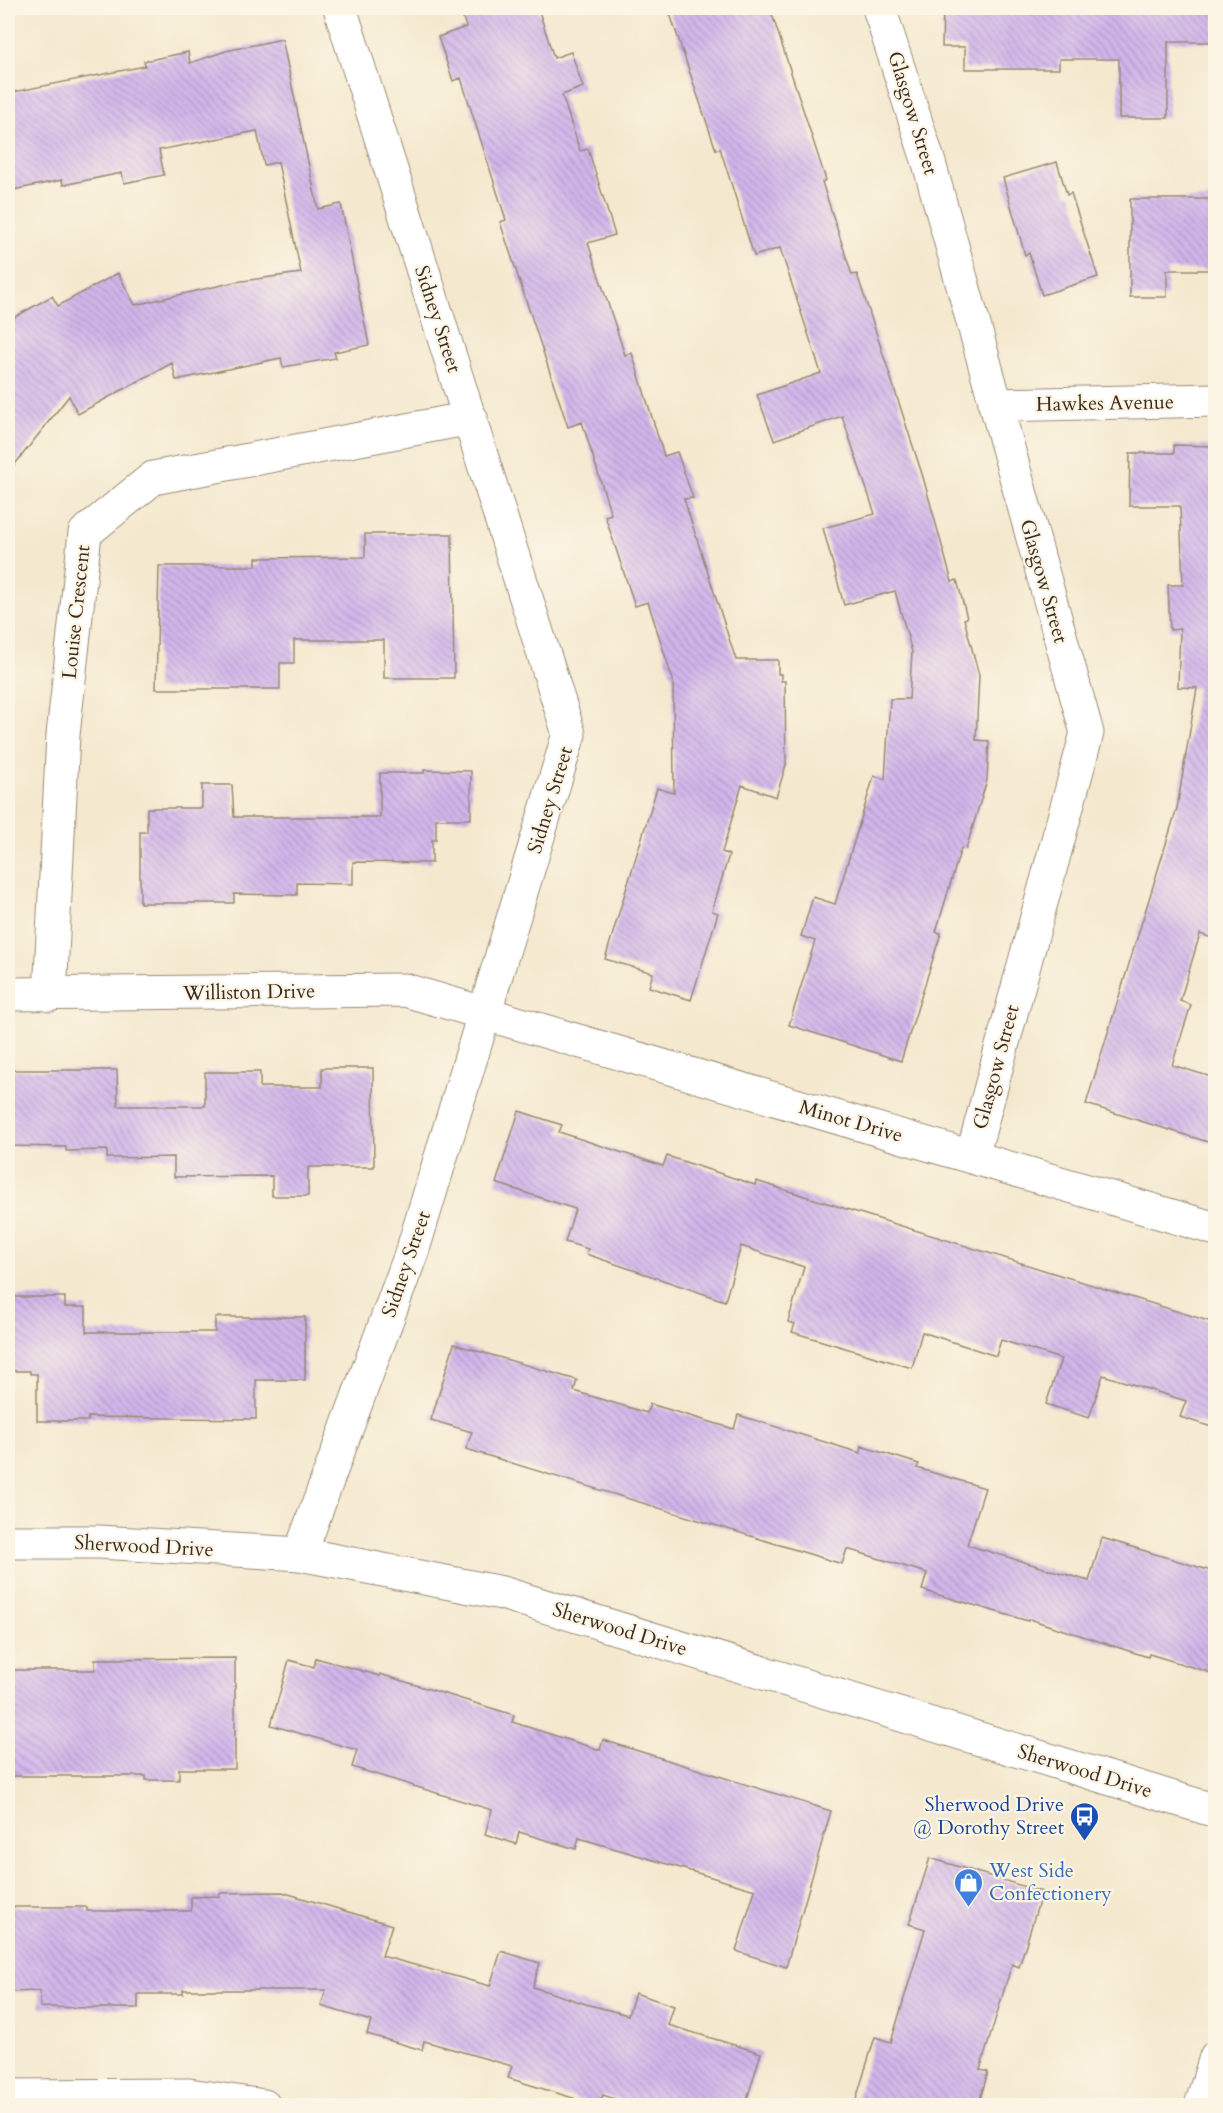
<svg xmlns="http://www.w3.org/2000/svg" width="1223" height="2113" font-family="Cardo,serif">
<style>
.building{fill:url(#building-back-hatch)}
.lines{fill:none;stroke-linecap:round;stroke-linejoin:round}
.street-casing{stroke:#988a76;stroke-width:35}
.secondary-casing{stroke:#988a76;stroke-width:35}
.street{stroke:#fff;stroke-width:33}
.secondary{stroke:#fff;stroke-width:33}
.labels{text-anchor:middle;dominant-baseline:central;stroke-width:4.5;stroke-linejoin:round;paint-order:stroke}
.street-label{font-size:20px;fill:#3b2a1e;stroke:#fcf5e5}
.transit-label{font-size:20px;fill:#164399;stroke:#fcf5e5;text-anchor:end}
.shop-label{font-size:20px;fill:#366cbe;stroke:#fcf5e5;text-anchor:start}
</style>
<defs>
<pattern id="building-back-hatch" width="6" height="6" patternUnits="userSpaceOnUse" patternTransform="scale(1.5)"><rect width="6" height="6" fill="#d2b6ec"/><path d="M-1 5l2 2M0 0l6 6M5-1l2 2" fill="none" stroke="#ac94bf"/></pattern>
</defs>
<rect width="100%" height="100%" fill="#fcf5e5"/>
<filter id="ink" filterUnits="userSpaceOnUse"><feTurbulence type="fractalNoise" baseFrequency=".0167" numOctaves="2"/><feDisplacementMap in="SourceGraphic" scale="12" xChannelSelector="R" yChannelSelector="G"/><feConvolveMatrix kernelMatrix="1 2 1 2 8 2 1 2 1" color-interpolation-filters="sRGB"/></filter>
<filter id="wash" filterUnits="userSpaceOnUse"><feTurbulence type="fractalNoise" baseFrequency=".008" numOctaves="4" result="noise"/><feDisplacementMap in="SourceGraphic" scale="24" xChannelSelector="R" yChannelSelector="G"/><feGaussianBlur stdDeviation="1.35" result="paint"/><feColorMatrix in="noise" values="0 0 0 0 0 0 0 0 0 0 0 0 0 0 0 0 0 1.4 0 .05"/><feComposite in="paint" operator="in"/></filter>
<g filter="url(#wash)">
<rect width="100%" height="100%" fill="#f4e9cf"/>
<g id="blocks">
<path class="building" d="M 460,8 L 538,8 L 554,58 L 571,52 L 583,87 L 562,95 L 580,151 L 588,149 L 615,235 L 588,243 L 625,355 L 632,353 L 664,456 L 677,452 L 693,498 L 684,499 L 736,660 L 778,660 L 778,674 L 781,674 L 781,681 L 785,681 L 786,765 L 776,797 L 742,785 L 722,852 L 729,855 L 712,911 L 718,913 L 691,1000 L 649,987 L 653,973 L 605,959 L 657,788 L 674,793 L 673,680 L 648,602 L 635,606 L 605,516 L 611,514 L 582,422 L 568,427 L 500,222 L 506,220 L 461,78 L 453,81 L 438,37 L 466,27 Z
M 668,8 L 770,8 L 826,180 L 822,182 L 852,275 L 857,274 L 923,477 L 952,582 L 957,580 L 967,618 L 964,619 L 979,675 L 976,740 L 989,741 L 987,780 L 966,849 L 961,848 L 936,932 L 941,933 L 901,1061 L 789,1025 L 815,941 L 801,936 L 813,897 L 835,904 L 874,776 L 885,779 L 890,699 L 909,699 L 912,652 L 895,591 L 844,605 L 823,528 L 875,514 L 842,416 L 774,440 L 757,395 L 821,373 L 780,248 L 754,256 L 720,148 L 716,150 Z
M 943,8 L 1215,8 L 1215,42 L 1168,42 L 1168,118 L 1119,118 L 1119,59 L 1059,59 L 1059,69 L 965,69 L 965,47 L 942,47 Z
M 282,39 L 318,209 L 341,204 L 369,345 L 334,352 L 336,358 L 283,367 L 281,358 L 176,380 L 172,363 L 78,414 L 69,396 L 8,473 L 8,321 L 52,296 L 58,306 L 118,273 L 135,305 L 235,282 L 301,273 L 278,162 L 264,165 L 257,131 L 159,150 L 164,175 L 124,183 L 122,173 L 63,185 L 62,180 L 8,191 L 8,93 L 145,66 L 144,61 L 188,52 L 190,63 L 226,51 Z
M 1057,162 L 1067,195 L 1071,193 L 1098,277 L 1042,295 L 1029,253 L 1025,255 L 1003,178 Z
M 1130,199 L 1211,199 L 1211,270 L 1167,270 L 1167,297 L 1130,297 Z
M 1174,445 L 1215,446 L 1215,939 L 1200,934 L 1180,1001 L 1191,1005 L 1172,1065 L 1215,1078 L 1215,1116 L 1208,1142 L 1086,1104 L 1177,808 L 1197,688 L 1178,687 L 1180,629 L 1170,630 L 1168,585 L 1183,585 L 1180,506 L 1129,506 L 1130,453 L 1174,453 Z
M 365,534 L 452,534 L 454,678 L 384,678 L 384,640 L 294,640 L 294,663 L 280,663 L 280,689 L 156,689 L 159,566 L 256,566 L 256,558 L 365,557 Z
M 424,770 L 471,771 L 471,819 L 436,819 L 436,840 L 432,840 L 432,863 L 353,862 L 353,884 L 297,883 L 297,895 L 234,894 L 234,903 L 140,903 L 140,832 L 147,832 L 147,808 L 202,808 L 202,785 L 232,785 L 234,817 L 380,817 L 380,773 L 424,773 Z
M 322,1068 L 373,1068 L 374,1167 L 308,1167 L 308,1196 L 272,1196 L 272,1176 L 174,1177 L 174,1157 L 107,1158 L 107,1150 L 66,1151 L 66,1147 L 8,1146 L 8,1070 L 117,1070 L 118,1106 L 205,1106 L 205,1072 L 260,1072 L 260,1087 L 322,1087 Z
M 519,1111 L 562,1125 L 559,1132 L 663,1166 L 667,1156 L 755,1185 L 756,1181 L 1215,1323 L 1215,1428 L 1180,1417 L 1186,1401 L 1103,1375 L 1089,1418 L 1046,1404 L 1061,1359 L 1001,1340 L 996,1356 L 922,1332 L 912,1368 L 792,1332 L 795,1324 L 788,1322 L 804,1267 L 741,1246 L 725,1301 L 586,1254 L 588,1249 L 565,1242 L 575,1209 L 496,1183 Z
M 8,1297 L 65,1297 L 65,1307 L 86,1307 L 86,1332 L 215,1332 L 215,1317 L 305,1317 L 305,1380 L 256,1380 L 256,1419 L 88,1417 L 88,1421 L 37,1421 L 37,1374 L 30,1374 L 30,1371 L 8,1371 Z
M 454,1344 L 577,1380 L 574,1391 L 647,1413 L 650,1404 L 734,1429 L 738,1415 L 860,1453 L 861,1446 L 919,1464 L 917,1468 L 985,1488 L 967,1545 L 1044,1568 L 1089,1581 L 1102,1538 L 1215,1572 L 1215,1674 L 1149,1654 L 1148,1657 L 1029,1619 L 1028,1621 L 922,1590 L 927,1573 L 847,1549 L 842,1564 L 466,1449 L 472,1432 L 431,1420 Z
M 235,1658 L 235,1769 L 179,1769 L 179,1780 L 146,1780 L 146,1776 L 8,1776 L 8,1670 L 95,1670 L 95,1659 Z
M 316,1658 L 380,1676 L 380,1674 L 514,1715 L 512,1722 L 600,1750 L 603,1740 L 831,1811 L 786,1967 L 736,1951 L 755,1890 L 579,1838 L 576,1849 L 519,1832 L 516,1844 L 485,1834 L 492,1810 L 352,1767 L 357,1750 L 271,1725 L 289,1660 L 314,1667 Z
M 930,1858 L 1042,1892 L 1019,1967 L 1012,1964 L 980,2070 L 988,2072 L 978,2106 L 854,2106 L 875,2037 L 891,2042 L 925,1929 L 909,1924 Z
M 282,1892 L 392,1925 L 382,1956 L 490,1986 L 501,1951 L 540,1963 L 533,1987 L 586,2004 L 628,2015 L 635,1993 L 674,2006 L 668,2025 L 761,2053 L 745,2106 L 635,2106 L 603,2095 L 599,2106 L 508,2078 L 512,2066 L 424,2041 L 422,2050 L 367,2034 L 371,2021 L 321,2006 L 326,1990 L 183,1990 L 183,1994 L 138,1994 L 138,2008 L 96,2008 L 40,2007 L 40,1991 L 8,1992 L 8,1907 L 87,1907 L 87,1911 L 191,1911 L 191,1897 L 219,1896 L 219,1893 Z"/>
</g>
</g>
<g filter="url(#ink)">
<use href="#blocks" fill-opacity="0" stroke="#988a76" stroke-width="1.5"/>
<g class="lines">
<defs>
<path id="street" d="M 879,8 L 929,163 L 1087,733 L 972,1157
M 995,405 L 1216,400
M 8,994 L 405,990 L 1216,1229
M 50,995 L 63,735 L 85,533 L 153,478 L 471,418
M 300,1554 L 413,1249 L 569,734 L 340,8
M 8,2096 L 189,2095 L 264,2106"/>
<path id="secondary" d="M 8,1542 L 99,1542 L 300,1554 L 502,1593 L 1216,1811
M 1201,2106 L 1216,2057"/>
</defs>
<use href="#street" class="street-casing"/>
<use href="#secondary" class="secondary-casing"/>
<use href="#street" class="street"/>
<use href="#secondary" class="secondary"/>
</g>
</g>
<defs>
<symbol id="bus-pin" viewBox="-11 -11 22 30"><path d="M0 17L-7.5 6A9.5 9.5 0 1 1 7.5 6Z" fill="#1a4fb4" stroke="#fcf5e5"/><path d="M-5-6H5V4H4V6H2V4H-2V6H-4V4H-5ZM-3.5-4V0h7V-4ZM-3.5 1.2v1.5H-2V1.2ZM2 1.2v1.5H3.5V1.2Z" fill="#fff"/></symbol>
<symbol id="shop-pin" viewBox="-11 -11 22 30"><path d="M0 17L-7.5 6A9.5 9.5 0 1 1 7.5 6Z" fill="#3f7fe0" stroke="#fcf5e5"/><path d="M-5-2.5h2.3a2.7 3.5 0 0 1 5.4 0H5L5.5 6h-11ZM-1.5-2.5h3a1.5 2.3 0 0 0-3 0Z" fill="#fff"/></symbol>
</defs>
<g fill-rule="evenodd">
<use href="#bus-pin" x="1068" y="1800" width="33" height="45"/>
<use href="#shop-pin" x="952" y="1866" width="33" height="45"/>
</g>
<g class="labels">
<g class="street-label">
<text transform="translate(913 113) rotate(73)">Glasgow Street</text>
<text transform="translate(438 319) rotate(72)">Sidney Street</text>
<text transform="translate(1105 403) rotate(-1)">Hawkes Avenue</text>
<text transform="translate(1044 581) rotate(74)">Glasgow Street</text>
<text transform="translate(76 612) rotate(-84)">Louise Crescent</text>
<text transform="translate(550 800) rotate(-73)">Sidney Street</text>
<text transform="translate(249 992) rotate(-1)">Williston Drive</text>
<text transform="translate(996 1067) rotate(-75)">Glasgow Street</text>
<text transform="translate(851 1121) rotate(16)">Minot Drive</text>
<text transform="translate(406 1264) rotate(-71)">Sidney Street</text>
<text transform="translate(144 1546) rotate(3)">Sherwood Drive</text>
<text transform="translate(620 1629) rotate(17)">Sherwood Drive</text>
<text transform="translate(1085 1771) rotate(17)">Sherwood Drive</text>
</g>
<g class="transit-label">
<text x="1064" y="1804">Sherwood Drive<tspan x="1064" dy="23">@ Dorothy Street</tspan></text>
</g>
<g class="shop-label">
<text x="989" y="1870">West Side<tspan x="989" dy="23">Confectionery</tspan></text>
</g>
</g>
<rect width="1223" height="2113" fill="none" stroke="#fcf5e5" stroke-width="30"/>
</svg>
